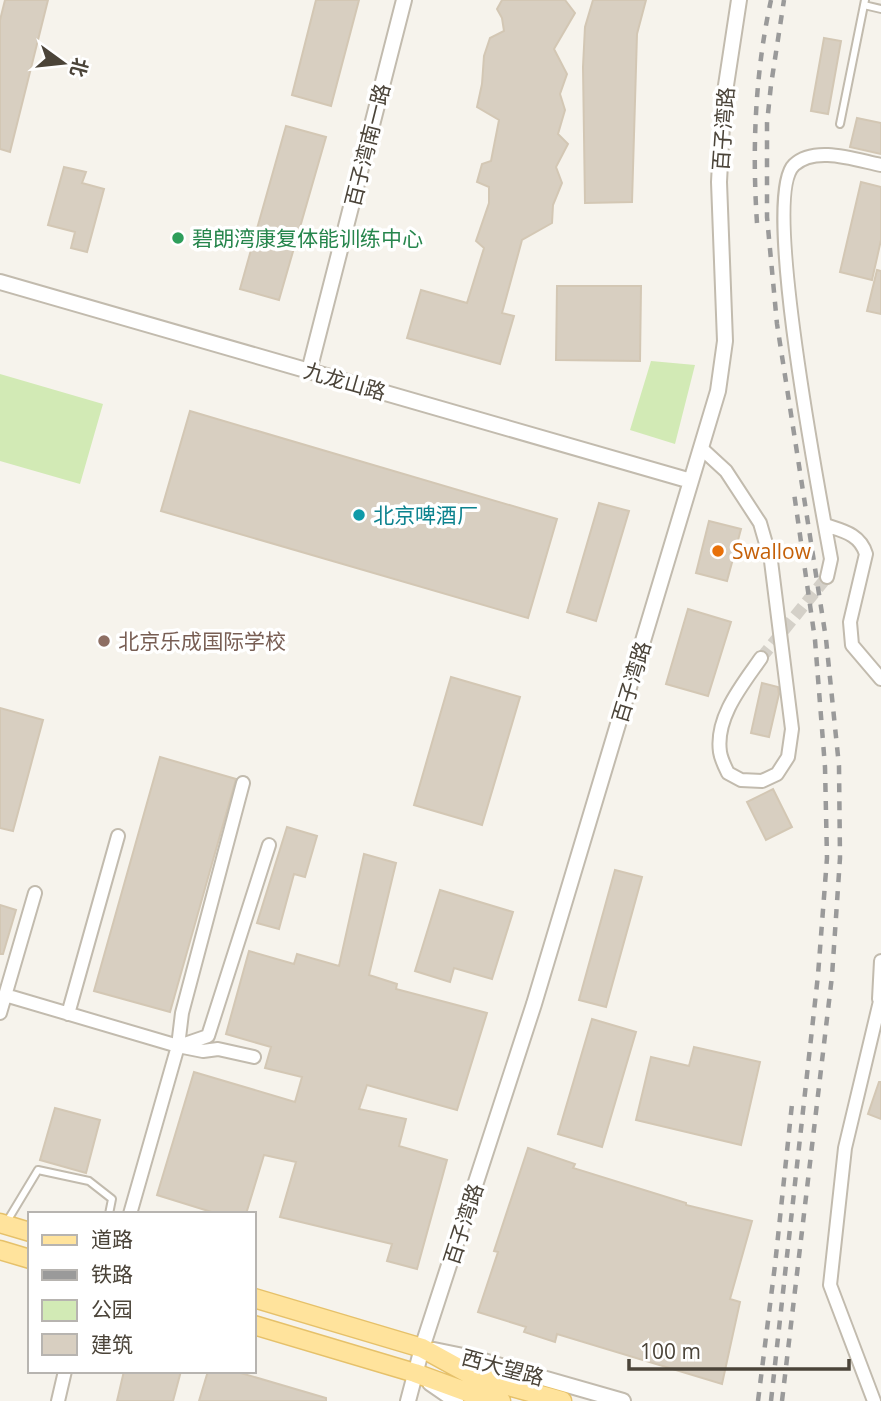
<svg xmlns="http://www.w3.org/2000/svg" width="881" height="1401" font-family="'Open Sans','Noto Sans SC',sans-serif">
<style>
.green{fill:#d2eab5}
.building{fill:#d8cfc1;stroke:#d3c7b4;stroke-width:2}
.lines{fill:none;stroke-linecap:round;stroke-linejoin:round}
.minor-tunnel{stroke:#d4d0c8;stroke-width:12;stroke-dasharray:12 6;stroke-linecap:butt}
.service-casing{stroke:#c2bbae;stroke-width:10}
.minor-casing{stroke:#c2bbae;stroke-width:16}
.tertiary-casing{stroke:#c2bbae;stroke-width:18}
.primary-casing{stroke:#e6c16a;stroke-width:21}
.service{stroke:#fff;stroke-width:6}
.minor{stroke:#fff;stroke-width:12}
.tertiary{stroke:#fff;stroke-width:14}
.primary{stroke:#ffe39c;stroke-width:18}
.rail{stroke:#9a9a9a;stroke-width:4.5;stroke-dasharray:9 9;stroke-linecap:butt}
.leisure-dot{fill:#2e9e5b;stroke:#fff;stroke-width:2.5}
.culture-dot{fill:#0f9aa8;stroke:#fff;stroke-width:2.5}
.food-dot{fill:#e8710a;stroke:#fff;stroke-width:2.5}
.education-dot{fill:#8d6e63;stroke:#fff;stroke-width:2.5}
.labels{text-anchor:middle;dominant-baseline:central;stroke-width:7;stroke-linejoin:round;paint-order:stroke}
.street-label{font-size:21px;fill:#4b4439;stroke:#fff}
.leisure-label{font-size:21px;fill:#27864d;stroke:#fff;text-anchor:start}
.culture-label{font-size:21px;fill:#0d838f;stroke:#fff;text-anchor:start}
.food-label{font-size:21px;fill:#c56008;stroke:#fff;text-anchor:start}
.education-label{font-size:21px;fill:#785e54;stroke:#fff;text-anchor:start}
</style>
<rect width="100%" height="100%" fill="#f6f3ec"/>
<path class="green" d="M 651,361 L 695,365 L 675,444 L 630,430 Z
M 0,374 L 103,404 L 80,484 L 0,461 Z"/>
<path class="building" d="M 5,0 L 48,0 L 10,152 L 0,149 L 0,20 Z
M 316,0 L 359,0 L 331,106 L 292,95 Z
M 502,0 L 565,0 L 575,13 L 554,49 L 567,74 L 560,94 L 565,110 L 558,134 L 568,144 L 556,167 L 562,183 L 553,205 L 552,223 L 522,240 L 502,313 L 514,316 L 500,364 L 407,338 L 421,290 L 467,303 L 484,248 L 476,241 L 489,203 L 489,187 L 477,182 L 482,164 L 491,161 L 499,120 L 477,107 L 482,84 L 484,56 L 490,38 L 504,31 L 502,18 L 497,9 Z
M 593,0 L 646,0 L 637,34 L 632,202 L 585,203 L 583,67 L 585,27 Z
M 824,38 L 841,41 L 828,114 L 811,111 Z
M 857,118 L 881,123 L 881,154 L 850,147 Z
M 286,126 L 326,137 L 279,300 L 240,289 Z
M 64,167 L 86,172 L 82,183 L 104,189 L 87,252 L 71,248 L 75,232 L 48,225 Z
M 861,182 L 881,187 L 881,240 L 872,280 L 840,272 Z
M 877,270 L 881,271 L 881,314 L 867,311 Z
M 557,286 L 641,286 L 640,361 L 556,360 Z
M 190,411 L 557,519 L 528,618 L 161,511 Z
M 599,503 L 629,511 L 596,621 L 567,612 Z
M 709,521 L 741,529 L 727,581 L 696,573 Z
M 688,609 L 731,622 L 708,696 L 666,684 Z
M 451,677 L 520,697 L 482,825 L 414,805 Z
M 762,683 L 778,687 L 779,694 L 769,737 L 751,733 Z
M 0,708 L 43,720 L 13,831 L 0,828 Z
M 160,757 L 236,779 L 170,1012 L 94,991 Z
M 773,789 L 792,827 L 766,840 L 747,802 Z
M 287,827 L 317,836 L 305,877 L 294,874 L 279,929 L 257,923 Z
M 364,854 L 396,863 L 369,975 L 397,984 L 396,989 L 487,1013 L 457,1110 L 367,1085 L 359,1109 L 406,1119 L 399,1146 L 447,1160 L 417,1269 L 387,1261 L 392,1244 L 280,1217 L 296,1162 L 264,1155 L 246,1214 L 218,1214 L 157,1195 L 194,1072 L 295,1102 L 302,1077 L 265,1068 L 271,1047 L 226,1034 L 249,951 L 294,964 L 297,954 L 339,966 Z
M 615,870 L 642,877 L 606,1007 L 579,1000 Z
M 440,890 L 513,912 L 492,979 L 454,968 L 450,982 L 415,971 Z
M 0,905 L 16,910 L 3,954 L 0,954 Z
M 592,1019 L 636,1032 L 602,1147 L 558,1134 Z
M 694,1047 L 760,1062 L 741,1145 L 636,1120 L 651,1057 L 689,1066 Z
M 879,1082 L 881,1082 L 881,1119 L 868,1114 Z
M 55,1108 L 100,1120 L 86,1173 L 40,1160 Z
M 528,1148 L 575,1164 L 573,1168 L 686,1203 L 686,1205 L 752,1221 L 730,1299 L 740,1302 L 722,1384 L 557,1334 L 555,1342 L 524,1332 L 526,1327 L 478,1312 L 498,1252 L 494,1251 Z
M 124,1371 L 181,1371 L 173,1401 L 117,1401 Z
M 208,1371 L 234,1371 L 326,1398 L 326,1401 L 199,1401 Z"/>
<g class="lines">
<path class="minor-tunnel" d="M 761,658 L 827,577"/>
<defs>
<path id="service" d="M 864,5 L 881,9
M 840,124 L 865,0
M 6,1223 L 38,1170 L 89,1181 L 112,1199 L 109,1214"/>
<path id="minor" d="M 701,448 L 726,471 L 760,523 L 771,561 L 792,729 L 788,757 L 777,774 L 762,781 L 741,780 L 728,773 C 725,767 721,759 720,752 C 715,717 743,684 761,658
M 825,525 C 843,531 860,534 866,554 L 850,622 L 852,645 L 881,679
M 827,577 L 831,559 C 821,503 761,196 794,165 C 815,145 856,160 881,165
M 5,995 L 178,1046 L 203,1051 L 218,1049 L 254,1057
M 879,999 L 881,961
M 0,1013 L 35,893
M 68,1014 L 118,836
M 179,1046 L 208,1036 L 269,845
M 130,1214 L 178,1046 L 182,1013 L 243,783
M 58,1401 L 65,1371
M 874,1401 L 830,1285 L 845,1148 L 881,997"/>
<path id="tertiary" d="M 0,282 L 691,481
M 309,371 L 404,0
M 434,1350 L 473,1358 L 623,1401
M 430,1383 L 456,1401
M 408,1401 L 422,1348 L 534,1004 L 718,391 L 725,341 L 719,182 L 723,105 L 739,0"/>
<path id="primary" d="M 0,1223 L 30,1232
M 0,1250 L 30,1259
M 254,1298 L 422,1348 L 473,1376 L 562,1401
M 254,1325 L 415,1373 L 467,1392 L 501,1401"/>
</defs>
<use href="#service" class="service-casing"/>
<use href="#minor" class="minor-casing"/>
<use href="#tertiary" class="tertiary-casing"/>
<use href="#primary" class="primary-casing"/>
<use href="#service" class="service"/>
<use href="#minor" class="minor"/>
<use href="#tertiary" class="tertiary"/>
<use href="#primary" class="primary"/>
<path class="rail" d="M 757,223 C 752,149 755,73 771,0
M 758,1401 L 775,1265 L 792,1104
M 771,1401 L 818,975 L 827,858 L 825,767 L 815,640 L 794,493
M 782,1401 L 832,976 L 840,858 L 839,766 L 826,639 L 777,324 L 767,217 L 767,123 L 771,85 L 784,0"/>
</g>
<circle class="leisure-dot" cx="178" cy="238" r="7"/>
<circle class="culture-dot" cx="359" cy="515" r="7"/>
<circle class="food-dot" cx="718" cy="551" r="7"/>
<circle class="education-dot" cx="104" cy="641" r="7"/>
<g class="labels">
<g class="street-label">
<text transform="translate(723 129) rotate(-86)">百子湾路</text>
<text transform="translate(367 145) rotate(-76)">百子湾南一路</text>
<text transform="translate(345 381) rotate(16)">九龙山路</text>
<text transform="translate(631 682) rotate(-73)">百子湾路</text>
<text transform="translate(463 1224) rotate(-72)">百子湾路</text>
<text transform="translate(503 1367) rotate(15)">西大望路</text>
</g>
<g class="leisure-label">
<text x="192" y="238">碧朗湾康复体能训练中心</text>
</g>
<g class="culture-label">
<text x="373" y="515">北京啤酒厂</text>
</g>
<g class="food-label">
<text x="732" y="551">Swallow</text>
</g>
<g class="education-label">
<text x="118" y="641">北京乐成国际学校</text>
</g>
</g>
<rect x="28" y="1212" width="228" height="161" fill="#ffffff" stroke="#b7b4b0" stroke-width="2"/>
<rect x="42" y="1235" width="35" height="10" fill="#ffe39c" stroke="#b7b4b0" stroke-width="2"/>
<text x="91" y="1247" font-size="21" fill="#4b4439">道路</text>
<rect x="42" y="1270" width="35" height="10" fill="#9a9a9a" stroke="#b7b4b0" stroke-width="2"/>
<text x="91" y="1282" font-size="21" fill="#4b4439">铁路</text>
<rect x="42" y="1300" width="35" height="21" fill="#d2eab5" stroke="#b7b4b0" stroke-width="2"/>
<text x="91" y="1317" font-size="21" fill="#4b4439">公园</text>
<rect x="42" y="1334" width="35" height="21" fill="#d8cfc1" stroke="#b7b4b0" stroke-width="2"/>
<text x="91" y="1352" font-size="21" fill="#4b4439">建筑</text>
<g transform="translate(63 63) rotate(105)" stroke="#ffffff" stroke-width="5" paint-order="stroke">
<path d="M0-5L12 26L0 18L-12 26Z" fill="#4b4439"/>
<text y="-10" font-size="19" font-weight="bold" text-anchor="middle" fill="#4b4439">北</text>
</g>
<path d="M629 1359v10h220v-10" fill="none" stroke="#4b4439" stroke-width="3.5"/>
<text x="640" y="1359" font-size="21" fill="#4b4439" stroke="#ffffff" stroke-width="5" paint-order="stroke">100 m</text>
</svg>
